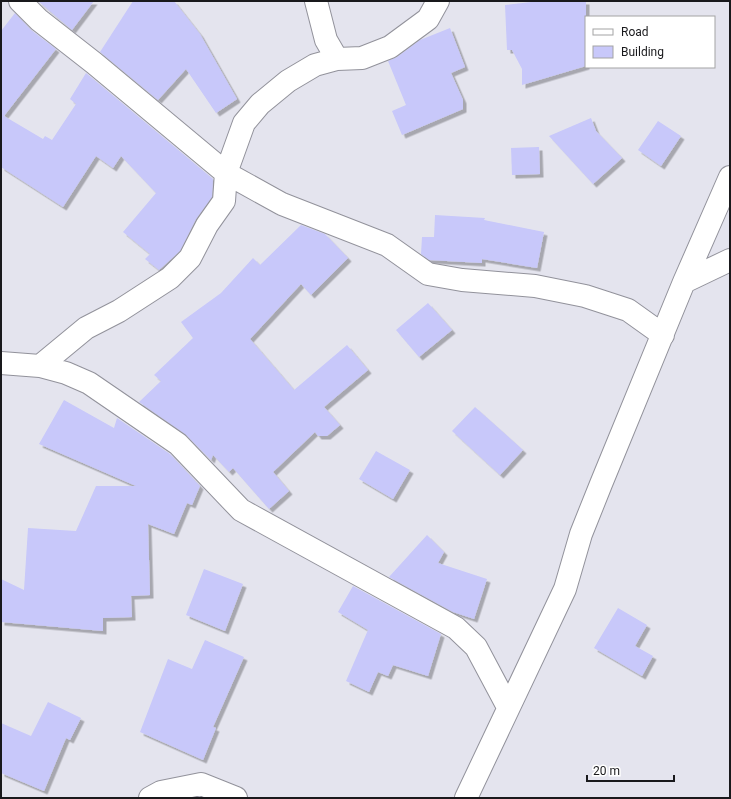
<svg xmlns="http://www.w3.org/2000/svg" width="731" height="799" font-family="Roboto,sans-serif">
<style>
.building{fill:#c8c8fa;filter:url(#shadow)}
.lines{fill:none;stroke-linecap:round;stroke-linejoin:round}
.minor-casing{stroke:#92929b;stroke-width:24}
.minor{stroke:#fff;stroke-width:22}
</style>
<defs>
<filter id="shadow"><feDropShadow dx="3.5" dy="3.5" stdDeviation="0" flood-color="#0004"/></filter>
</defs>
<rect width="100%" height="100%" fill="#e4e4ee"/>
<path class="building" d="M 38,1 L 94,1 L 72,30 Z
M 133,1 L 174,1 L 200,34 L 237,99 L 216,113 L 186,69 L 158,100 L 100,52 Z
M 540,1 L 586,1 L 586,66 L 522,85 L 522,69 L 512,50 L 507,50 L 505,5 Z
M 15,13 L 31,30 L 56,49 L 4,116 L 43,139 L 45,136 L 52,140 L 76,104 L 70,99 L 86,73 L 213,179 L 212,197 L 196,219 L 180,251 L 159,270 L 145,259 L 150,254 L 123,232 L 156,193 L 121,156 L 113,168 L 96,156 L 63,207 L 1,167 L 1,31 Z
M 450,28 L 465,67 L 451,73 L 463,100 L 463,109 L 402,135 L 392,111 L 406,105 L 388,61 L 397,57 L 420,40 Z
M 591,118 L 596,131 L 622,158 L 593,184 L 549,136 Z
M 658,121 L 681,136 L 661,166 L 638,150 Z
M 539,147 L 540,174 L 512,175 L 511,148 Z
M 435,215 L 485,218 L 484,220 L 544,232 L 537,268 L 482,259 L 482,263 L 429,260 L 421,254 L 422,237 L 434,237 Z
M 301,225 L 325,234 L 348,258 L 311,295 L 301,284 L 250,339 L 294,390 L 347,345 L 368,370 L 324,407 L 340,425 L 327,436 L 318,436 L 315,432 L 273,472 L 289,491 L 269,509 L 233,468 L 229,472 L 213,455 L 211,460 L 185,434 L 139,402 L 161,381 L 154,375 L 193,338 L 181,322 L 221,293 L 253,258 L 260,265 Z
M 428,303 L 452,330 L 419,357 L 396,330 Z
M 64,400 L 114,428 L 117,418 L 170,454 L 200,486 L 192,505 L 187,503 L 174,534 L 148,524 L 150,595 L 131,596 L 132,617 L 103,618 L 103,631 L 1,622 L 1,579 L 24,590 L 28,528 L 76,531 L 96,486 L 136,486 L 39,444 Z
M 475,407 L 523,450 L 500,475 L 452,431 Z
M 376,451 L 410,470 L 393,499 L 359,479 Z
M 427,535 L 444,552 L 438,563 L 487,579 L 474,619 L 453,612 L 389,577 Z
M 204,569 L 243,584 L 225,631 L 186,615 Z
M 353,586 L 441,634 L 428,676 L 393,665 L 388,676 L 378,672 L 369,692 L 346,681 L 368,630 L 338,612 Z
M 618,608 L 647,625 L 635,646 L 653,656 L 642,676 L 594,648 Z
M 205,640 L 244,657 L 213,727 L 216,728 L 203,760 L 140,732 L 168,659 L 192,669 Z
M 48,702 L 81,718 L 70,740 L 66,738 L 44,791 L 1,773 L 1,723 L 31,736 Z"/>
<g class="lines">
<defs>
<path id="minor" d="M 20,1 L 39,20 L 94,63 L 226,173 L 282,204 L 387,245 L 428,274 L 462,280 L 535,286 L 585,296 L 628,310 L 663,335
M 316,1 L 326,40 L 337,59 L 362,58 L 390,47 L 428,19 L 438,1
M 684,282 L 730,260
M 1,363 L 40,366 L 66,373 L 89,383 L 178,444 L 241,510 L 456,628 L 476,647 L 508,707
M 40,366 L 86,328 L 119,311 L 170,278 L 190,258 L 207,225 L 224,201 L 226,173 L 244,123 L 260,104 L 288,81 L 315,65 L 337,59
M 150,798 L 161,792 L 201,784 L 236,798
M 466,798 L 565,589 L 581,534 L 601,484 L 684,282 L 730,177"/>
</defs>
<use href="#minor" class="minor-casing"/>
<use href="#minor" class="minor"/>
</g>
<rect width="731" height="799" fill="none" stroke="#19191c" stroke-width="4"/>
<rect x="585" y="16" width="130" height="52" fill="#ffffff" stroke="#a3a3a4"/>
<rect x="593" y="29" width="20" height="6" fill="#ffffff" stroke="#a3a3a4"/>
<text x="621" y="36" font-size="12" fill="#19191c">Road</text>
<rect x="593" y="46" width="20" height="12" fill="#c8c8fa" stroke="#a3a3a4"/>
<text x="621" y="56" font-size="12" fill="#19191c">Building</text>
<path d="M587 775v6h87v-6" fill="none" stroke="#19191c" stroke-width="2"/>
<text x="593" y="775" font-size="12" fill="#19191c" stroke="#ffffff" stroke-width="3" paint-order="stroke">20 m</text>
</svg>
